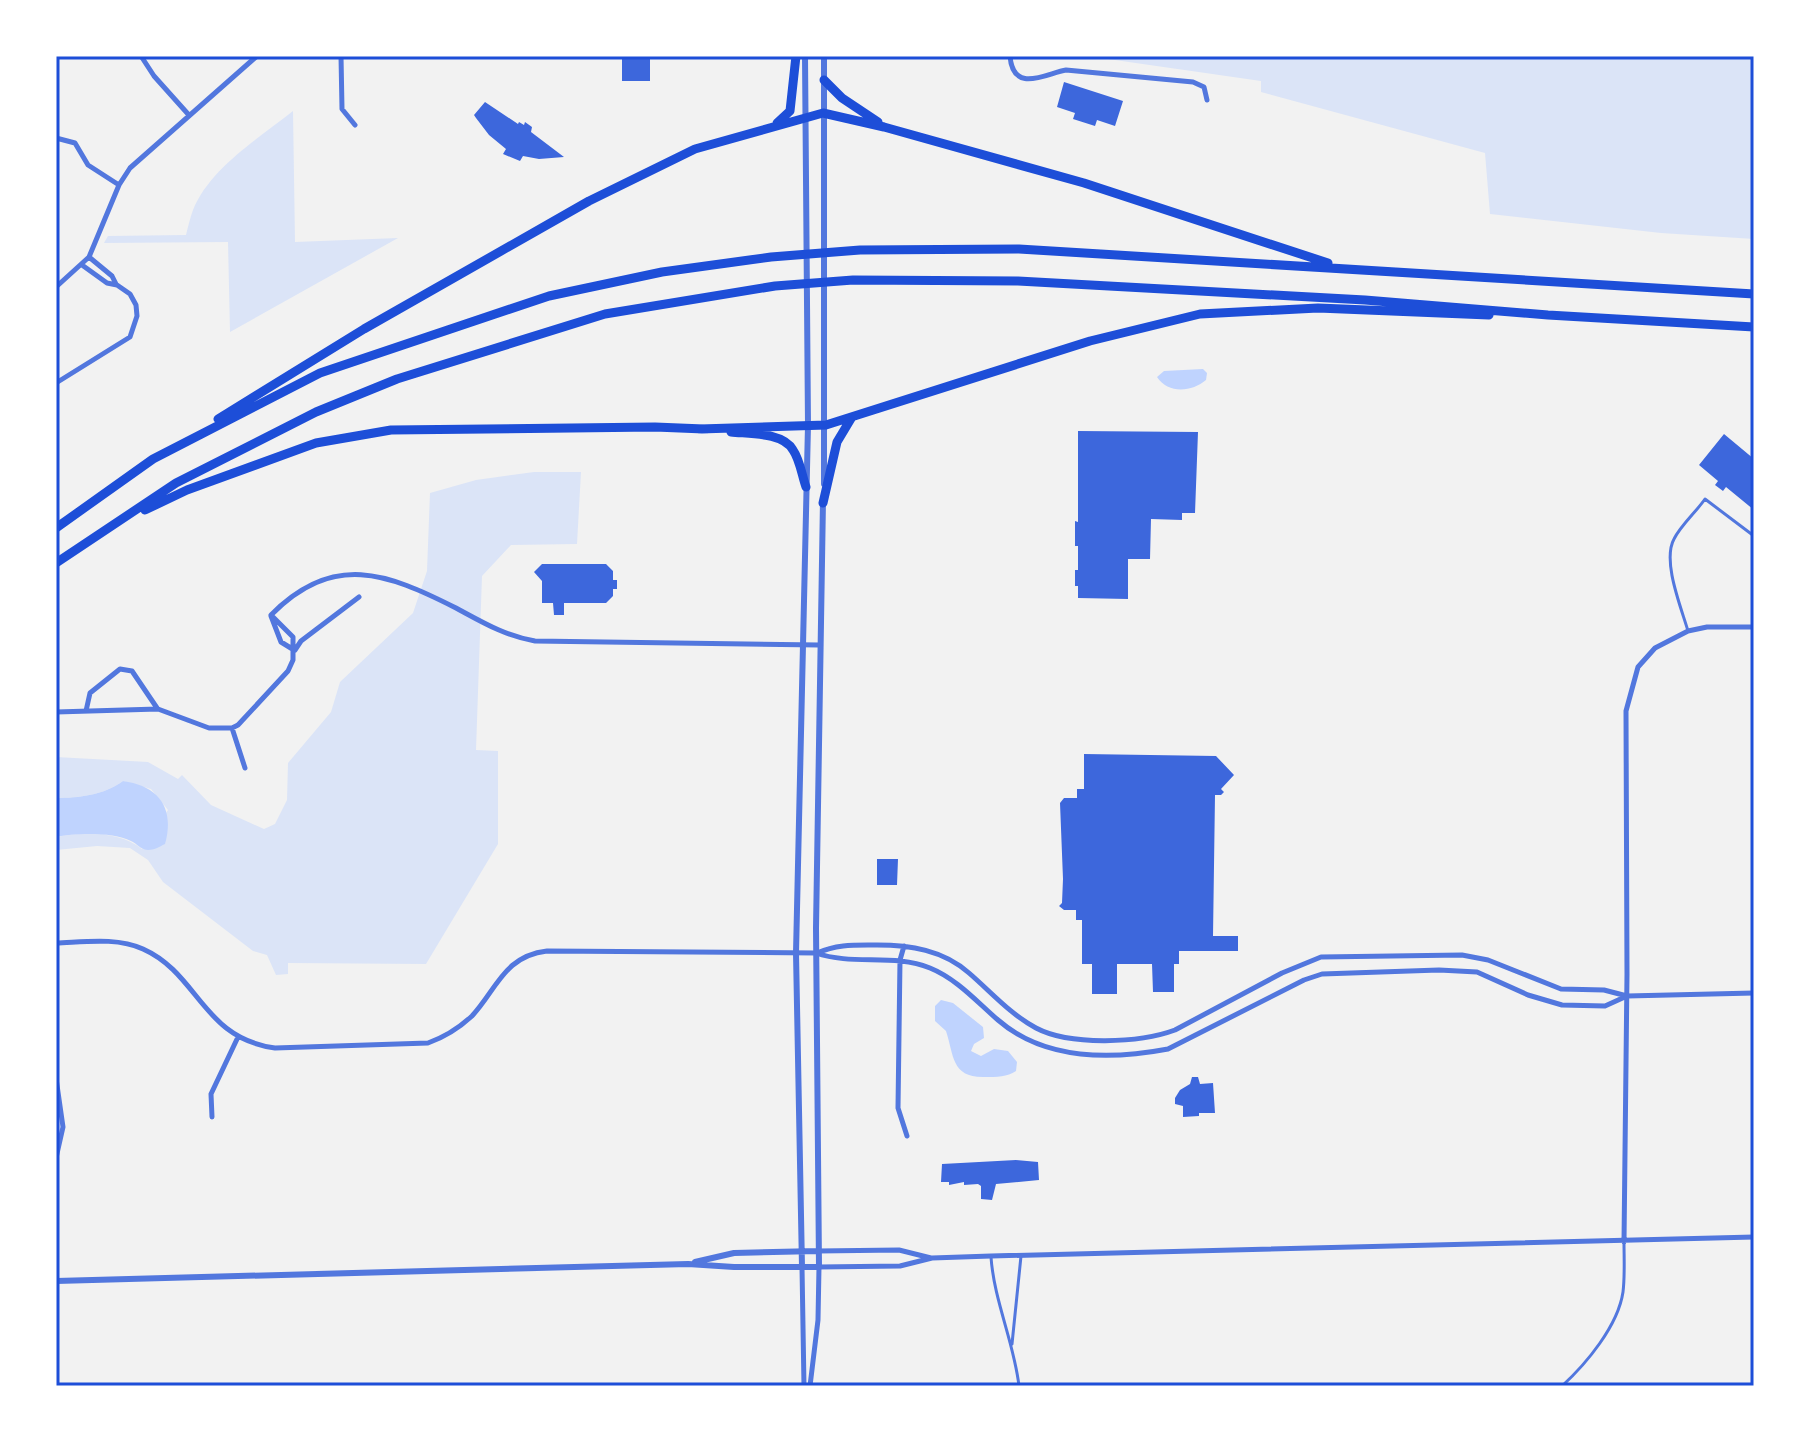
<svg xmlns="http://www.w3.org/2000/svg" width="1810" height="1442" font-family="'Asap Condensed',sans-serif">
<style>
.green{fill:#dbe4f7}
.water{fill:#bfd3fe}
.building{fill:#3d67dc}
.lines{fill:none;stroke-linecap:round;stroke-linejoin:round}
.service{stroke:#5277de;stroke-width:3}
.minor{stroke:#5277de;stroke-width:5}
.tertiary{stroke:#5277de;stroke-width:6}
.motorway{stroke:#1d4ed8;stroke-width:9}
.neatline{fill:none;stroke:#1d4ed8;stroke-width:3}
</style>
<rect width="100%" height="100%" fill="#f2f2f2"/>
<path class="green" d="M 1087,56 L 1754,56 L 1754,239 L 1661,233 L 1490,214 L 1485,153 L 1261,92 L 1261,81 Z
M 293,111 L 295,242 L 398,238 L 230,332 L 228,242 L 104,243 L 108,236 L 186,235 C 188,227 190,218 193,210 C 210,168 258,139 293,111 Z
M 534,472 L 581,472 L 577,544 L 511,545 L 482,576 L 476,750 L 498,751 L 498,844 L 426,964 L 288,963 L 288,974 L 276,975 L 267,955 L 253,951 L 163,882 L 148,860 L 130,848 L 97,846 L 56,850 L 56,837 C 83,832 119,831 142,849 L 168,810 L 151,789 L 123,781 C 104,795 79,798 56,798 L 56,757 L 148,762 L 178,779 L 182,775 L 211,805 L 264,829 L 275,824 L 287,800 L 288,763 L 331,712 L 340,682 L 413,613 L 427,571 L 430,493 L 476,480 Z"/>
<path class="water" d="M 1203,369 L 1207,373 L 1206,380 C 1192,392 1168,394 1157,377 L 1164,371 Z
M 123,781 C 159,786 175,808 165,844 C 159,847 154,850 148,850 C 139,849 138,844 131,841 C 113,832 76,833 56,837 L 56,798 C 79,798 104,795 123,781 Z
M 941,1000 L 953,1003 L 983,1027 L 984,1038 L 974,1044 L 971,1051 L 981,1056 L 994,1049 L 1008,1051 L 1017,1062 L 1016,1071 C 1007,1077 997,1077 985,1077 C 951,1078 954,1055 946,1031 L 935,1021 L 935,1006 Z"/>
<path class="building" d="M 622,56 L 650,56 L 650,81 L 622,81 Z
M 1064,82 L 1123,101 L 1115,126 L 1097,120 L 1095,126 L 1073,119 L 1075,113 L 1057,107 Z
M 485,102 L 518,124 L 519,122 L 524,125 L 525,122 L 532,127 L 531,132 L 564,157 L 539,159 L 523,156 L 520,161 L 503,154 L 506,149 L 489,135 L 476,118 L 474,115 Z
M 1078,431 L 1198,432 L 1195,513 L 1182,513 L 1182,520 L 1151,519 L 1150,559 L 1128,559 L 1128,599 L 1078,598 L 1078,586 L 1075,586 L 1075,570 L 1078,570 L 1078,546 L 1075,546 L 1075,521 L 1078,522 Z
M 1724,434 L 1754,459 L 1754,510 L 1726,487 L 1723,491 L 1715,485 L 1718,481 L 1699,465 Z
M 542,564 L 606,564 L 613,571 L 613,580 L 617,580 L 617,589 L 613,589 L 613,596 L 606,603 L 564,603 L 564,615 L 554,615 L 553,603 L 542,603 L 542,581 L 534,572 Z
M 1084,754 L 1216,756 L 1234,775 L 1221,789 L 1224,792 L 1221,795 L 1215,795 L 1213,936 L 1238,936 L 1238,951 L 1179,951 L 1179,964 L 1174,964 L 1174,992 L 1153,992 L 1152,964 L 1117,964 L 1117,994 L 1092,994 L 1092,964 L 1082,964 L 1082,920 L 1076,920 L 1076,910 L 1064,910 L 1059,906 L 1062,903 L 1063,879 L 1060,803 L 1064,798 L 1077,798 L 1077,789 L 1084,789 Z
M 877,859 L 898,859 L 897,885 L 877,885 Z
M 1192,1077 L 1198,1077 L 1200,1084 L 1213,1083 L 1215,1113 L 1199,1113 L 1199,1116 L 1183,1117 L 1183,1106 L 1175,1104 L 1175,1098 L 1180,1090 L 1190,1084 Z
M 1016,1160 L 1038,1162 L 1039,1180 L 996,1184 L 992,1200 L 981,1199 L 981,1186 L 978,1184 L 964,1185 L 964,1182 L 949,1185 L 949,1182 L 941,1182 L 942,1164 Z"/>
<g class="lines">
<path class="service" d="M 1688,631 C 1681,607 1662,561 1674,539 C 1681,525 1696,512 1705,499 L 1754,536
M 991,1257 C 994,1301 1014,1342 1019,1386
M 1012,1344 L 1021,1256
M 1562,1386 C 1586,1364 1618,1326 1623,1292 C 1625,1276 1624,1258 1624,1242"/>
<path class="minor" d="M 141,56 L 154,76 L 188,114
M 341,56 L 342,109 L 355,125
M 1010,56 C 1013,95 1047,73 1066,70 L 1193,82 L 1204,87 L 1207,100
M 56,138 L 75,143 L 88,165 L 119,185
M 89,257 L 112,276 L 116,284
M 56,287 L 89,257 L 119,185 L 130,168 L 257,56
M 56,383 L 130,337 L 137,316 L 136,305 L 130,294 L 117,285 L 107,283 L 82,265
M 271,615 C 333,552 387,573 456,608 C 482,622 505,636 535,641 L 819,645
M 271,616 L 281,642 L 294,650
M 295,650 L 301,641 L 359,597
M 86,711 L 90,693 L 120,669 L 132,671 L 157,708
M 56,712 L 158,709 L 209,728 L 232,728 L 238,725 L 288,671 L 293,660 L 293,637 L 271,615
M 232,728 L 245,768
M 56,943 C 84,942 117,937 143,949 C 199,974 202,1038 275,1048 L 428,1043 C 445,1037 459,1028 472,1016 C 497,989 504,956 547,951 L 816,953 C 853,966 893,953 930,968 C 957,979 977,1002 998,1020 C 1045,1061 1110,1060 1168,1049 L 1304,980 L 1322,974 L 1439,970 L 1477,972 L 1528,995 L 1562,1005 L 1605,1006 L 1627,996
M 904,946 L 900,960 L 898,1108 L 907,1136
M 817,953 C 837,944 854,945 877,945 C 910,945 943,950 969,973 C 991,992 1010,1014 1036,1028 C 1070,1046 1140,1043 1175,1030 L 1282,973 L 1321,957 L 1462,955 L 1488,960 L 1561,989 L 1604,990 L 1627,996 L 1754,993
M 56,1078 L 63,1127 L 56,1158
M 212,1117 L 211,1094 L 238,1037
M 1624,1242 L 1627,974 L 1626,711 L 1638,667 L 1655,648 L 1688,631 L 1707,627 L 1754,627
M 818,1251 L 899,1250 L 931,1258
M 802,1267 L 804,1386
M 810,1386 L 818,1320 L 819,1267 L 900,1266 L 932,1258 L 991,1256 L 1754,1237"/>
<path class="tertiary" d="M 824,56 L 824,484
M 695,1262 L 734,1253 L 818,1251
M 802,1267 L 796,953 L 808,425 L 805,56
M 56,1281 L 688,1264 L 734,1267 L 819,1267 L 816,928 L 823,500"/>
<path class="motorway" d="M 824,80 L 842,98 L 878,122
M 777,123 L 790,111 L 796,56
M 218,419 L 364,329 L 589,201 L 695,149 L 823,113 L 884,127 L 1084,183 L 1328,263
M 700,429 L 826,425 L 1090,341 L 1200,314 L 1318,308 L 1489,315
M 731,432 C 749,434 783,432 793,450 C 800,460 802,476 806,487
M 823,503 L 837,442 L 852,417
M 145,510 L 187,490 L 316,443 L 391,430 L 655,427 L 704,429
M 56,528 L 153,459 L 320,373 L 549,296 L 662,272 L 771,257 L 860,250 L 1019,249 L 1754,294
M 56,563 L 176,483 L 316,412 L 397,379 L 605,314 L 775,286 L 853,280 L 1018,281 L 1365,300 L 1548,315 L 1754,327"/>
</g>
<rect width="1810" height="1442" fill="none" stroke="#ffffff" stroke-width="116"/>
<rect x="58" y="58" width="1694" height="1326" class="neatline"/>
</svg>
